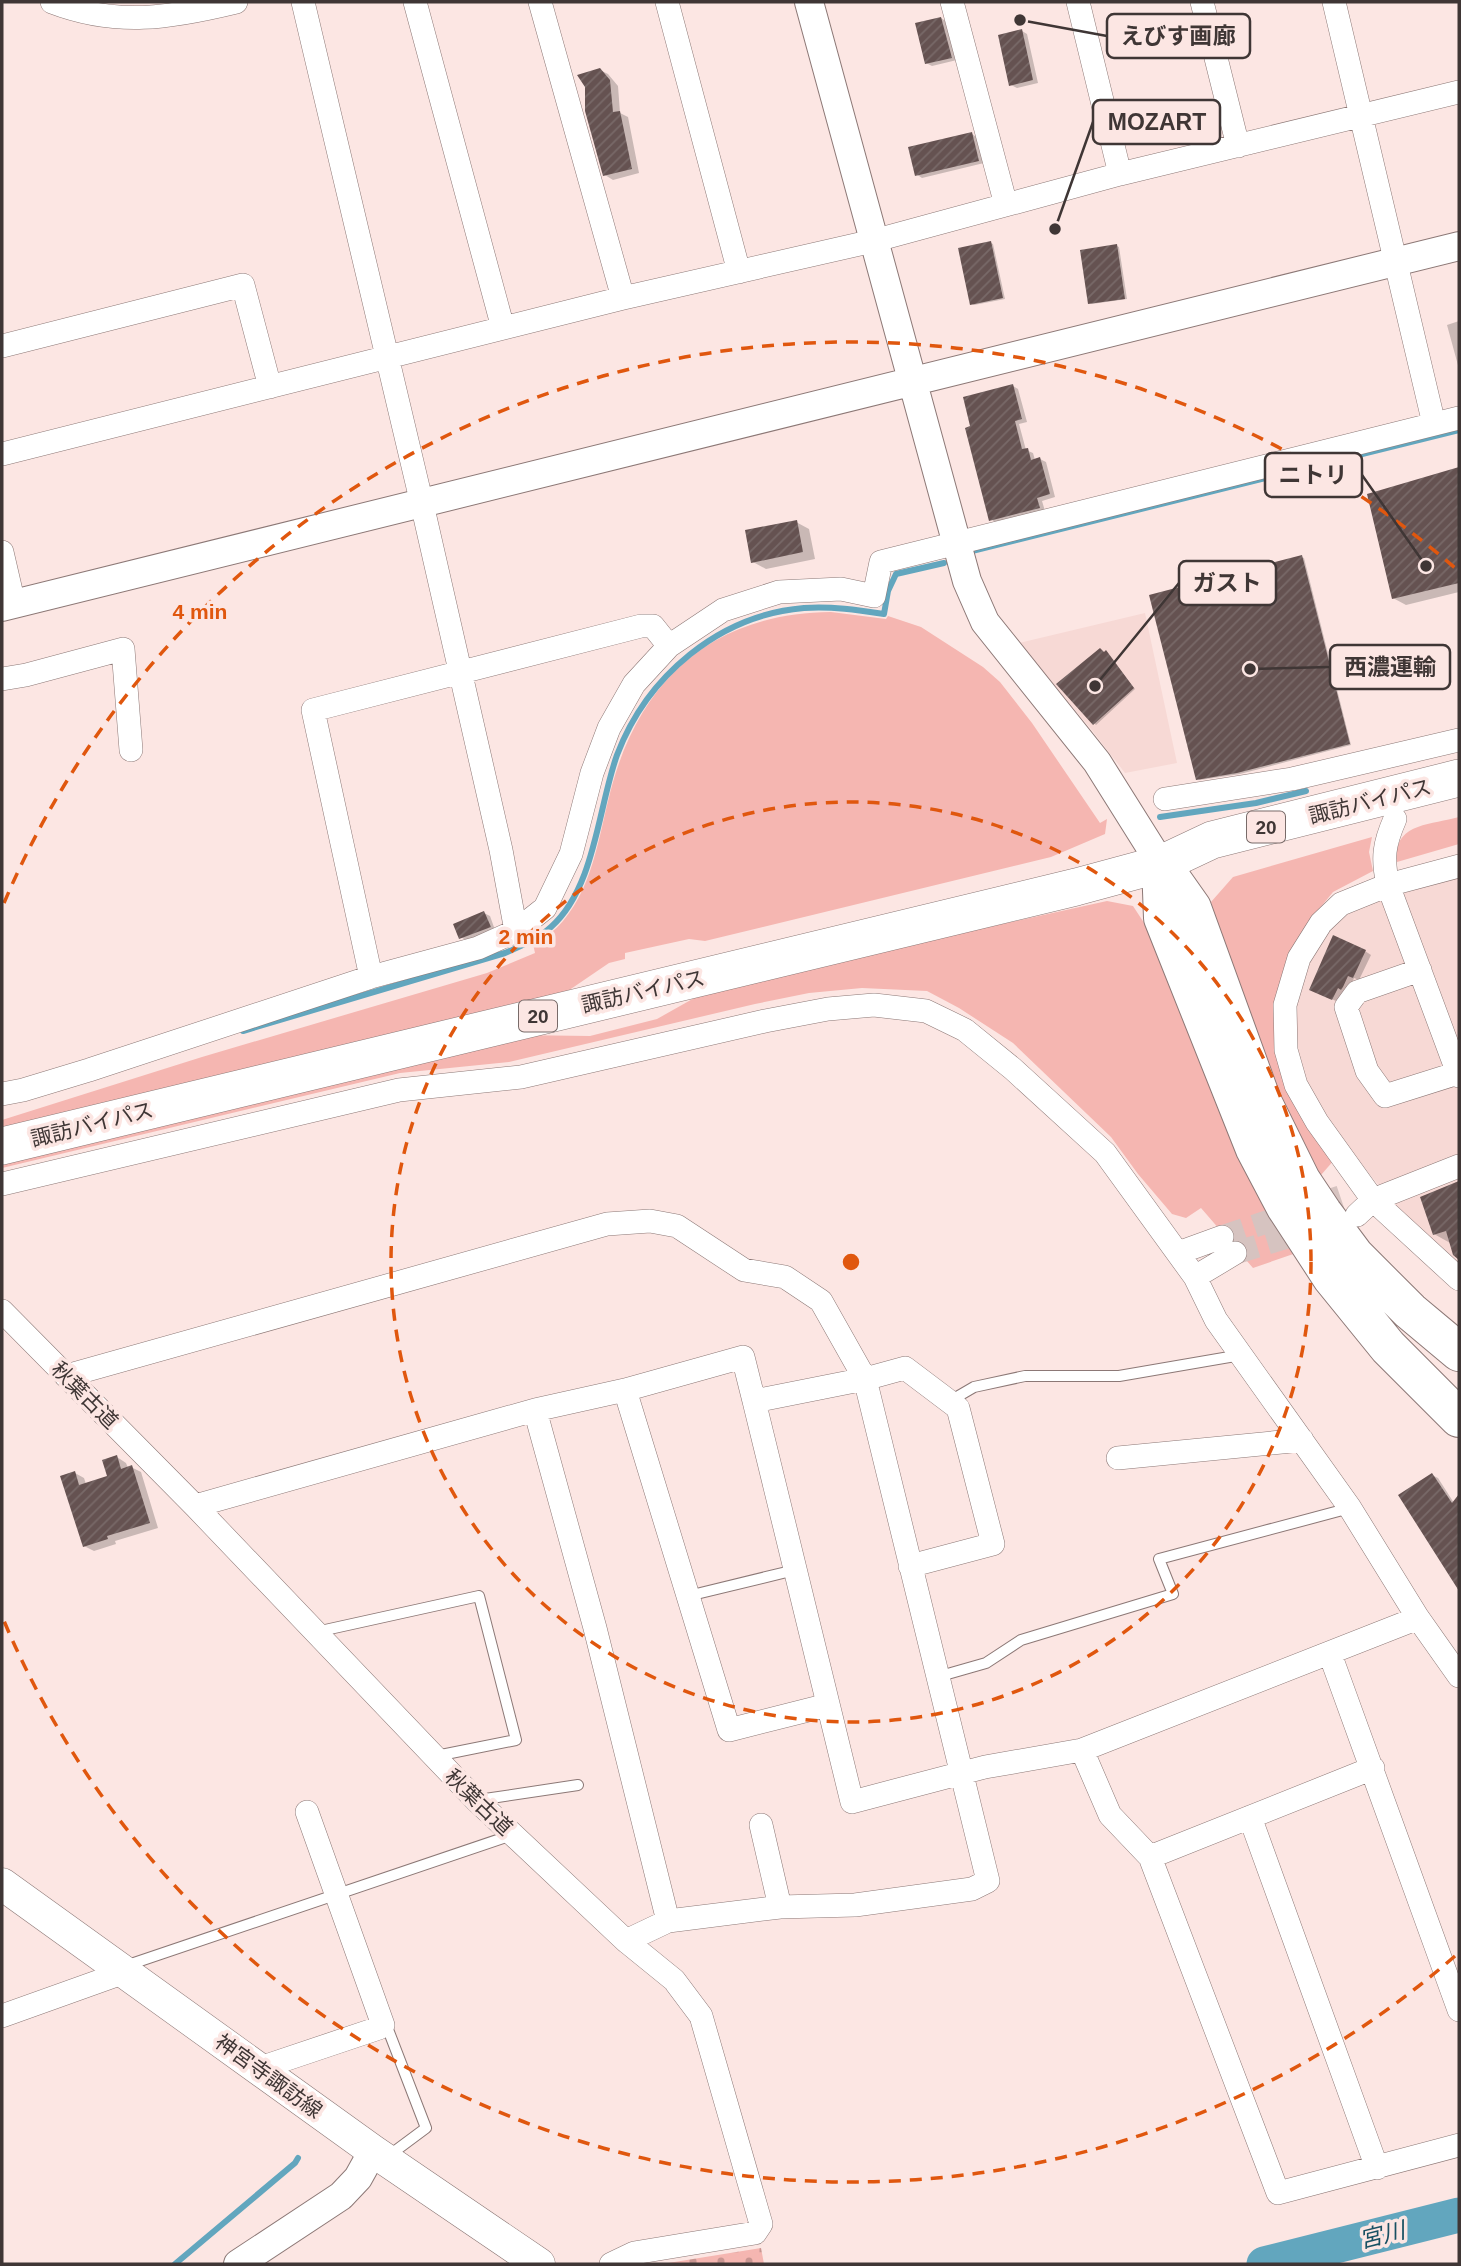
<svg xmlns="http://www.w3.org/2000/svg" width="1461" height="2266" font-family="Helvetica,'Noto Sans JP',sans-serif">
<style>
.built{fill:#f7d9d5}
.grass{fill:#f5b6b1}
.cemetery{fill:url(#cemetery-stones)}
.shadow{fill:#0003}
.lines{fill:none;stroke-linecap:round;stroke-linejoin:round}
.stream{stroke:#62a6be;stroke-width:6}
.river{stroke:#62a6be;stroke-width:35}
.building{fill:url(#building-hatch)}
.minor-tunnel{stroke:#d6c3c0;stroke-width:23;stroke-dasharray:23 11;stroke-linecap:butt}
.service-casing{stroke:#8c7876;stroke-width:12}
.minor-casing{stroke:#8c7876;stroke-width:24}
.tertiary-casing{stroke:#8c7876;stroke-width:30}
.secondary-casing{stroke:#8c7876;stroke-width:33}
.trunk-casing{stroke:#8c7876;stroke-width:38}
.motorway-casing{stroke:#8c7876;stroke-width:40}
.service{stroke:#fff;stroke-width:10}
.minor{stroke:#fff;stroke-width:23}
.tertiary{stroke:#fff;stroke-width:28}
.secondary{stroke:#fff;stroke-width:32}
.trunk{stroke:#fff;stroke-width:37}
.motorway{stroke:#fff;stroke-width:38}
.ring{fill:none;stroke:#e0570e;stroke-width:3.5;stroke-dasharray:12 9}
.labels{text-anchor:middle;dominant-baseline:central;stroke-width:7;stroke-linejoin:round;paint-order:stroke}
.shield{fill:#fce6e3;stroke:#786b69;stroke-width:2}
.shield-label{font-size:19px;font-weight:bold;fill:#3f3635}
.street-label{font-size:21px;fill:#3f3635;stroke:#fce6e3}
.water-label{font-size:23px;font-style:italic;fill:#185062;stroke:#fce6e3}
.centre{fill:#e0570e;stroke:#fce6e3;stroke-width:3.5}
.ring-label{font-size:21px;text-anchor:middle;font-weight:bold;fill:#e0570e;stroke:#fce6e3;stroke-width:7;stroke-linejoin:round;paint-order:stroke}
.leader{fill:none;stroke:#3f3635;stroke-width:2.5}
.callout-dot{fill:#3f3635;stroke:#fce6e3;stroke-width:2.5}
.callout{fill:#fce6e3;stroke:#3f3635;stroke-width:2.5}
.callout-label{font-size:23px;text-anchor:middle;font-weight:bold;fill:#3f3635}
</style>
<defs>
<pattern id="cemetery-stones" width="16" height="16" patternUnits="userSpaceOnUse" patternTransform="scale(1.75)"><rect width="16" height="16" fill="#f5b6b1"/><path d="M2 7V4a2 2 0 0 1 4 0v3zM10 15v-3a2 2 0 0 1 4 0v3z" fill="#c89591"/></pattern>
<pattern id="building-hatch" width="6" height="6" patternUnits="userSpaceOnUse" patternTransform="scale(1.75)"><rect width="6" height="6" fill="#655251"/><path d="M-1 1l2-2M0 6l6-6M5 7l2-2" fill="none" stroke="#786968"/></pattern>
</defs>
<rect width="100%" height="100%" fill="#fce6e3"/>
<path class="built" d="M 1145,613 L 1177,763 L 1125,773 L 1091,729 L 1019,643 Z
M 1459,876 L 1459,1269 L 1398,1209 L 1324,1118 L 1306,1085 L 1295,1054 L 1293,1026 L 1298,990 L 1305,968 L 1336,918 L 1378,901 Z"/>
<path class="grass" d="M 831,612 L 886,619 L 888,616 L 921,627 L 983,667 L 1000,682 L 1032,723 L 1100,823 L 1107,819 L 1105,834 L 1051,857 L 705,941 L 689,939 L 625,953 L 625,959 L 609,963 L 562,995 L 2,1130 L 2,1120 L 202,1057 L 487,973 L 535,953 L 533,944 C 544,938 555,931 563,921 C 595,884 600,827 613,782 C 644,674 718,613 831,612 Z
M 1459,817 L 1459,844 L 1397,862 C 1392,823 1431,825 1459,817 Z
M 1372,837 L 1369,852 L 1373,871 L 1333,892 L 1316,913 L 1277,1011 L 1335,1159 L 1321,1175 L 1315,1173 L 1286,1128 L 1221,944 L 1211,902 L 1233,877 Z
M 1107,901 L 1133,906 L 1154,938 L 1305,1250 L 1253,1268 L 1201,1208 L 1186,1218 L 1172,1214 L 1138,1174 L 1111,1137 L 1013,1043 L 959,1008 L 927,991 L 862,988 L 809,993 L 755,1004 L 509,1062 L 400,1073 L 2,1168 L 2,1160 L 516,1035 L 590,1036 L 657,1019 L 712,988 Z"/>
<path class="cemetery" d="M 761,2248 L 764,2264 L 662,2264 Z"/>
<path class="shadow" d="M 941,18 L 947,22 L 957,60 L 932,66 L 926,63 Z
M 1022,31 L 1027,34 L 1038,83 L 1017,88 L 1011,85 Z
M 600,70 L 608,74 L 618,86 L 620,113 L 628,117 L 639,173 L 613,180 L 605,175 Z
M 972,134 L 978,138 L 984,163 L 922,178 L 916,174 Z
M 991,243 L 993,244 L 1005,299 L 974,305 L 972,304 Z
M 1117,246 L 1119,247 L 1127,299 L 1092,304 L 1090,303 Z
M 1459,321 L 1459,369 L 1447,325 Z
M 1013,386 L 1018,389 L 1027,422 L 1019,424 L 1026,450 L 1033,453 L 1035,460 L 1040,459 L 1046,462 L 1055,497 L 1042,501 L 1045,511 L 996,523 L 991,519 L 973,428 Z
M 1459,468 L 1459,592 L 1406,605 L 1393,598 L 1369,495 Z
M 796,522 L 809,529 L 815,559 L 766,569 L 753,562 Z
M 1301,557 L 1304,558 L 1351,745 L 1240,774 L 1200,780 L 1198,779 Z
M 1107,653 L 1135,689 L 1096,725 L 1094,723 Z
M 484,913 L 490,916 L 495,930 L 467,941 L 461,937 Z
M 1365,951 L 1371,955 L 1359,980 L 1354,978 L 1349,990 L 1344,990 L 1338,1002 L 1317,992 Z
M 1459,1181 L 1459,1251 L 1453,1248 L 1452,1244 L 1434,1234 L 1422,1197 Z
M 117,1457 L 126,1463 L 128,1468 L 131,1467 L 141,1472 L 158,1528 L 115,1541 L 116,1544 L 94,1551 L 84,1546 L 75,1473 L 84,1478 L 86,1484 L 110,1477 Z
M 1432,1475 L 1438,1478 L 1454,1503 L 1459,1496 L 1459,1587 L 1401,1495 Z"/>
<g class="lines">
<path class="stream" d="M 972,551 L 1459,430
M 1160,817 L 1256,803 L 1306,791
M 243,1031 L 505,953 C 521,946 538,939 551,927 C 595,888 598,808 617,755 C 647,676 719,615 804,608 C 831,606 858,610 884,614 L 888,591 L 896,574 L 944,563
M 175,2264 L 295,2163 L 298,2158"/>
<path class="river" d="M 1264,2264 L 1459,2215"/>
</g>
<path class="building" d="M 941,17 L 952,58 L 925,64 L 915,23 Z
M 1022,29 L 1033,80 L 1009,86 L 998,35 Z
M 600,68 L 610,80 L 613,112 L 620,111 L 632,169 L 603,176 L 585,111 L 585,87 L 577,75 Z
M 972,132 L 979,161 L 915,176 L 908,147 Z
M 991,241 L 1003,298 L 970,305 L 958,248 Z
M 1117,244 L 1125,299 L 1088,304 L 1080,250 Z
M 1013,384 L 1022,419 L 1015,421 L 1022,449 L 1028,448 L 1031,460 L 1040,457 L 1050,494 L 1037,498 L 1040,508 L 989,521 L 965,428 L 970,426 L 963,397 Z
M 1459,467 L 1459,583 L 1392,599 L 1367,494 Z
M 797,520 L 803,552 L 751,563 L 745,530 Z
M 1302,555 L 1350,744 L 1237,773 L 1196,780 L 1149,595 Z
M 1100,648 L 1104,652 L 1106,650 L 1134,688 L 1093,725 L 1056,684 Z
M 484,911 L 491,927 L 459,939 L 453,924 Z
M 1333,935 L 1366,950 L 1353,978 L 1348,976 L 1343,987 L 1341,990 L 1338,988 L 1332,1000 L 1309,990 Z
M 1459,1181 L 1459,1260 L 1453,1255 L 1446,1231 L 1433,1235 L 1420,1197 Z
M 117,1455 L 121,1469 L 132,1465 L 150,1523 L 107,1536 L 108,1539 L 83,1547 L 60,1476 L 75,1471 L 79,1485 L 107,1476 L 102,1460 Z
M 1432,1473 L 1452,1503 L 1459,1494 L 1459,1591 L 1398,1495 Z"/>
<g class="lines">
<path class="minor-tunnel" d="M 1222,1237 L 1343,1196
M 1235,1253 L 1310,1230"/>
<defs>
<path id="service" d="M 950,1401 L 974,1387 L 1025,1376 L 1119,1376 L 1241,1355
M 688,1596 L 795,1570
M 316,1632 L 479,1596 L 516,1740 L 436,1756
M 937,1677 L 986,1663 L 1021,1640 L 1173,1594 L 1159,1559 L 1350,1508
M 478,1800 L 578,1785
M 127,1969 L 131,1964 L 512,1835
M 383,2025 L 389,2032 L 426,2128 L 387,2157"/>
<path id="minor" d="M 52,2 C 117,27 170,18 236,2
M 303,2 L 422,504 L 501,850 L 516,931
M 415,2 L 503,328
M 540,2 L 623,298
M 667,2 L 739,272
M 952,2 L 1006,205
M 1078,2 L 1120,174
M 1202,2 L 1238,146
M 1334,2 L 1434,424
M 2,346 L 243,285 L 270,387
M 2,454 L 623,298 L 873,241 L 1120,174 L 1459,92
M 2,552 L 14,604
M 2,679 L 26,675 L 123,649 L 131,750
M 1165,799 L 1292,779 L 1459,740
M 1395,819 C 1384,844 1382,858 1388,885 L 1459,1076
M 1459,866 L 1388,885 L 1341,904 L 1321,923 L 1299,958 L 1285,1005 L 1286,1050 L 1296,1085 L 1317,1122 L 1373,1200 L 1459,1279
M 1420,970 L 1357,992 L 1346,1007 L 1367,1071 L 1385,1096 L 1458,1073
M 371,977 L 313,710 L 641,626 L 653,626 L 669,646
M 2,1094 L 23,1090 L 89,1070 L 371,977 L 478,948 L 516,931 L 545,908 L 571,854 L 592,773 L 609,728 L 634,684 L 669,646 L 723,610 L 779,592 L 841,589 L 874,596 L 881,562 L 1459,418
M 2,1184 L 399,1090 L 521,1077 L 765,1021 L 828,1009 L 874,1005 L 926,1011 L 965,1030 L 1013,1069 L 1105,1153 L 1195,1277 L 1216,1320 L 1350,1508 L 1418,1618 L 1459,1676
M 1357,1215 L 1373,1200 L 1459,1166
M 1178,1253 L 1222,1237
M 1195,1277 L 1235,1253
M 2,1311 L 195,1506 L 476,1800 L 626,1941 L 674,1980 L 701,2016 L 761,2224 L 755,2233 L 634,2253 L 611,2264
M 66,1376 L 607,1224 L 650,1221 L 677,1226 L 744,1270 L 785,1277 L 821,1301 L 865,1379 L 988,1881 L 972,1889 L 855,1905 L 780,1907 L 668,1921
M 625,1390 L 743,1357 L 754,1401
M 535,1410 L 595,1628 L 668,1921 L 626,1941
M 1118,1458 L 1302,1440
M 195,1506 L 535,1410 L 625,1390 L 729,1730 L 828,1705
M 910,1566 L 993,1544 L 958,1408 L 905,1368 L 865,1379 L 754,1401 L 852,1802 L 985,1767 L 1082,1750 L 1418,1618
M 1330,1654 L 1459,2010
M 1082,1750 L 1110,1815 L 1150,1857 L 1278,2193 L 1459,2145
M 1250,1817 L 1377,2168
M 761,1825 L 780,1907
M 1150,1857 L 1373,1768
M 2,2016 L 125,1972
M 260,2068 L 379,2028 L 383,2025 L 307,1812"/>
<path id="tertiary" d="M 809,2 L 967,581 L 985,622 L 1097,762 L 1161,864
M 2,607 L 1459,246
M 238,2264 L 341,2196 L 358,2178 L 373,2151"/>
<path id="secondary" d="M 2,1884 L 373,2151 L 539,2264"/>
<path id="trunk" d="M 2,1146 L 1076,887 L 1161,864 L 1212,840 L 1459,778"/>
<path id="motorway" d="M 1161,864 L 1163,918 L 1255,1149 L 1285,1206 L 1332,1278 L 1388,1347 L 1459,1418
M 1161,864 L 1192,908 L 1262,1101 L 1301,1180 L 1323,1213 L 1355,1256 L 1410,1311 L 1459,1352"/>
</defs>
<use href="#service" class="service-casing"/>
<use href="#minor" class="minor-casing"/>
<use href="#tertiary" class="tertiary-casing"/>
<use href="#secondary" class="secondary-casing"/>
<use href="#trunk" class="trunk-casing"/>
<use href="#motorway" class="motorway-casing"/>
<use href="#service" class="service"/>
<use href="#minor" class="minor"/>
<use href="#tertiary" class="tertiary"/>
<use href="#secondary" class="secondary"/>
<use href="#trunk" class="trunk"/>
<use href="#motorway" class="motorway"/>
</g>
<g class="ring">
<circle cx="851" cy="1262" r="460"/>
<path d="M1455 1956A920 920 0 0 1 4 1621M4 903A920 920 0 0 1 1455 568"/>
</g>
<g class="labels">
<g class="shield">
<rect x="1247" y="811.5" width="38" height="31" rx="5"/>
<rect x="519" y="1000.5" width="38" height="31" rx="5"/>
</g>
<g class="shield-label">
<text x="1266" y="827">20</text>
<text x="538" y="1016">20</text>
</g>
<g class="street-label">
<text transform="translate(1370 801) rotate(-14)">諏訪バイパス</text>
<text transform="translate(643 991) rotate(-13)">諏訪バイパス</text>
<text transform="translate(92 1124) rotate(-14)">諏訪バイパス</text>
<text transform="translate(85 1395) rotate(45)">秋葉古道</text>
<text transform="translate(479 1802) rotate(44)">秋葉古道</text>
<text transform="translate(269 2076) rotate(36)">神宮寺諏訪線</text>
</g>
<g class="water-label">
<text transform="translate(1382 2235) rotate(-14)">宮川</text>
</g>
</g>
<circle cx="851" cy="1262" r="10" class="centre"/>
<g class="ring-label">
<text x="200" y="619">4 min</text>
<text x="526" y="944">2 min</text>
</g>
<path class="leader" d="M1020 20L1107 36M1055 229L1093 122M1426 566L1362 475M1095 686L1179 583M1250 669L1330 667"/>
<g class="callout-dot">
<circle cx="1020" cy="20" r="7"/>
<circle cx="1055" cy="229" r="7"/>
<circle cx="1426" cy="566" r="7"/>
<circle cx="1095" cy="686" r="7"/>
<circle cx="1250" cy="669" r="7"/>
</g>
<g class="callout">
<rect x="1107" y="14" width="143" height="44" rx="7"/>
<rect x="1093" y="100" width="127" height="44" rx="7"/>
<rect x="1265" y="453" width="97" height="44" rx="7"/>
<rect x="1179" y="561" width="97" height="44" rx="7"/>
<rect x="1330" y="645" width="120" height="44" rx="7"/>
</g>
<g class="callout-label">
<text x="1178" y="44">えびす画廊</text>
<text x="1157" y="130">MOZART</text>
<text x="1313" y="483">ニトリ</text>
<text x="1227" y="591">ガスト</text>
<text x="1390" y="675">西濃運輸</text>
</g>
<rect width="1461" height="2266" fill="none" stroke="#3f3635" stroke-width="7"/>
</svg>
